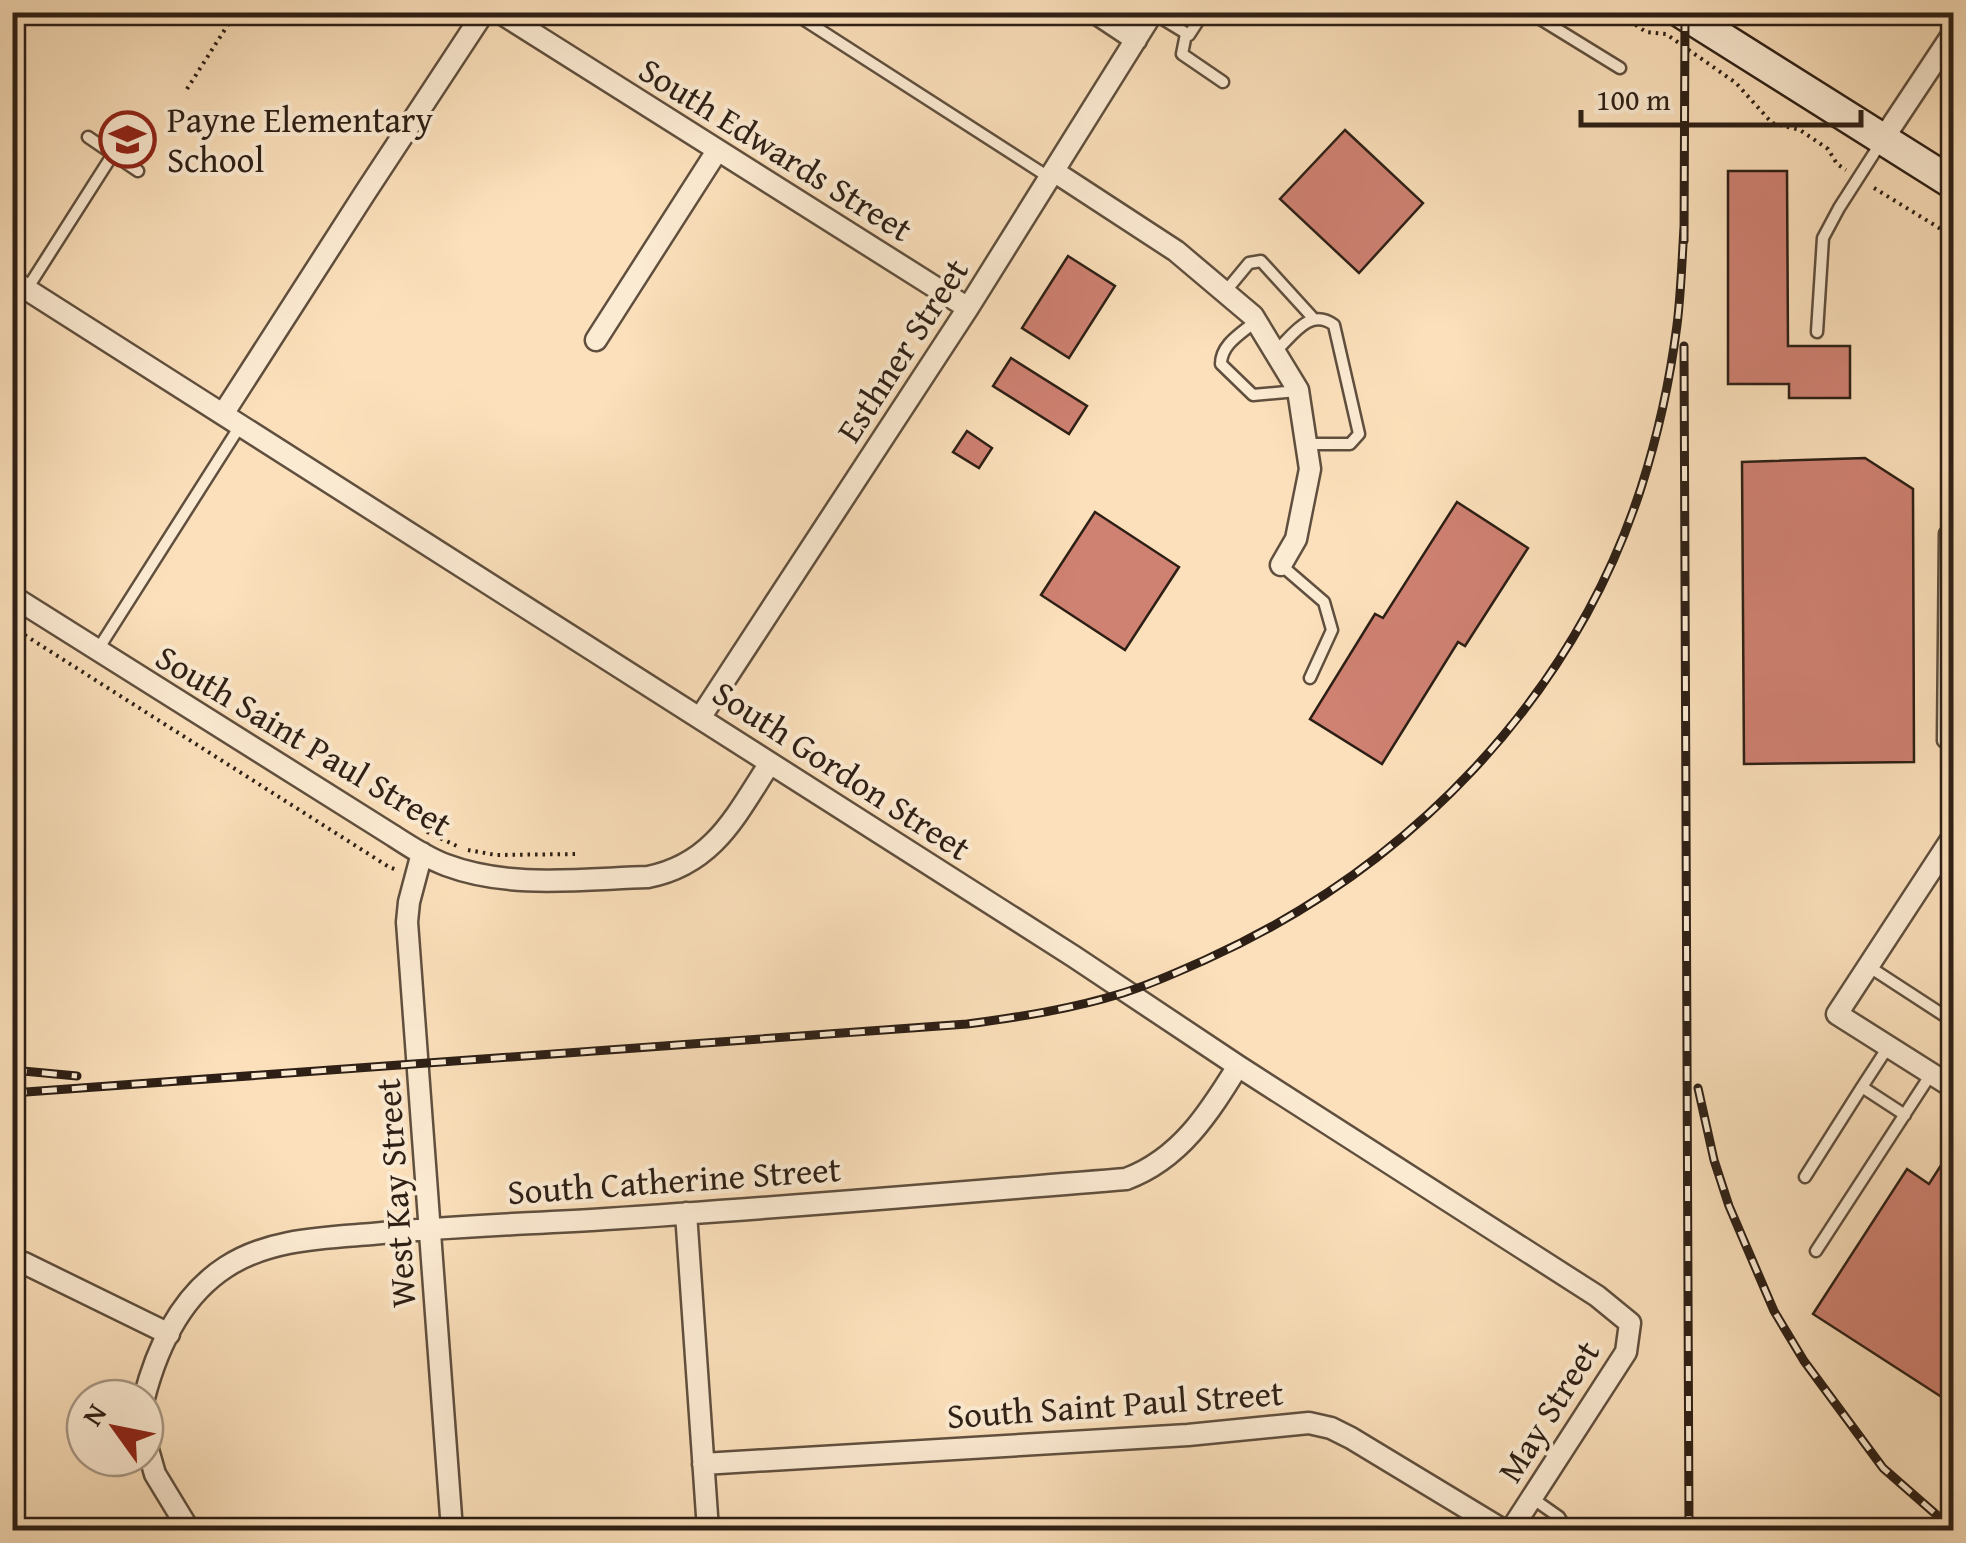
<svg xmlns="http://www.w3.org/2000/svg" width="1966" height="1543" font-family="'Gentium Book Plus',serif">
<style>
.building{fill:#cf8172;stroke:#2d1f15;stroke-width:2.5}
.lines{fill:none;stroke-linecap:round;stroke-linejoin:round}
.service-casing{stroke:#604f3e;stroke-width:15}
.minor-casing{stroke:#604f3e;stroke-width:25}
.secondary-casing{stroke:#2d1f15;stroke-width:35}
.path{stroke:#2d1f15;stroke-width:4;stroke-dasharray:2.5 5;stroke-linecap:butt}
.service{stroke:#fcebd3;stroke-width:10}
.minor{stroke:#fcebd3;stroke-width:20}
.secondary{stroke:#fcebd3;stroke-width:30}
.rail-casing{stroke:#2d1f15;stroke-width:9}
.rail{stroke:#fcebd3;stroke-width:5;stroke-dasharray:15;stroke-linecap:butt}
.labels{text-anchor:middle;dominant-baseline:central;stroke-width:8;stroke-linejoin:round;paint-order:stroke}
.poi-label{font-size:35px;fill:#2d1f15;stroke:#fcebd3;text-anchor:start}
.street-label{font-size:35px;fill:#2d1f15;stroke:#fcebd3}
</style>
<rect width="100%" height="100%" fill="#fbe0bb"/>
<filter id="stains"><feTurbulence type="fractalNoise" baseFrequency=".002" numOctaves="4"/><feColorMatrix values="0 0 0 0 .2 0 0 0 0 .09 0 0 0 0 .02 0 0 0 .5 -.17"/></filter>
<radialGradient id="worn" r=".72"><stop offset=".6" stop-color="#630" stop-opacity="0"/><stop offset="1" stop-color="#630" stop-opacity=".3"/></radialGradient>
<path class="building" d="M 1345,130 L 1423,203 L 1359,273 L 1280,199 Z
M 1728,171 L 1787,171 L 1788,346 L 1850,346 L 1850,398 L 1789,398 L 1789,384 L 1728,384 Z
M 1068,256 L 1115,286 L 1069,358 L 1022,328 Z
M 1011,358 L 1087,406 L 1069,434 L 993,386 Z
M 967,431 L 992,448 L 979,468 L 953,452 Z
M 1865,458 L 1913,489 L 1914,762 L 1744,764 L 1742,462 Z
M 1457,502 L 1528,548 L 1465,646 L 1458,642 L 1382,764 L 1310,719 L 1375,614 L 1383,618 Z
M 1095,512 L 1179,567 L 1125,650 L 1041,595 Z
M 1954,1145 L 1954,1405 L 1813,1314 L 1907,1169 L 1929,1184 Z"/>
<g class="lines">
<defs>
<path id="service" d="M 93,12 L 102,15 L 104,12
M 792,12 L 1050,178
M 1529,12 L 1620,68
M 1153,13 L 1189,35 L 1204,12
M 1186,34 L 1182,54 L 1223,82
M 113,154 L 138,171
M 27,289 L 113,154 L 88,137
M 1225,292 L 1249,263 L 1261,261 L 1313,318
M 1256,321 C 1242,333 1221,344 1221,364 L 1253,395 L 1297,391
M 1817,332 L 1823,238 L 1839,208 L 1880,144
M 1275,352 C 1293,335 1310,307 1334,325 L 1359,434 L 1350,444 L 1307,444
M 1945,533 L 1943,741 L 1954,751
M 1281,565 L 1324,602 L 1332,630 L 1310,678
M 97,651 L 240,426
M 1868,966 L 1954,1022
M 1888,1047 L 1862,1087 L 1905,1115
M 1943,1081 L 1954,1065
M 1805,1177 L 1862,1087
M 1816,1251 L 1931,1074
M 1532,1498 L 1559,1517 L 1567,1530"/>
<path id="minor" d="M 499,12 L 968,308
M 1094,12 L 1136,40
M 1883,139 L 1954,32
M 1055,172 L 1176,251 L 1253,316 L 1298,390 L 1310,469 L 1296,539 L 1281,565
M 12,280 L 1073,956 L 1238,1066 L 1597,1296 L 1630,1323 L 1626,1352 L 1511,1530
M 596,340 L 717,151
M 223,414 L 365,193 L 484,12
M 12,596 L 392,835 C 409,846 427,858 446,865 C 510,889 581,879 648,877 C 714,864 736,815 770,763
M 700,718 L 968,308 L 1153,12
M 1954,835 L 1837,1014 L 1954,1088
M 422,853 L 409,902 L 407,922 C 422,1125 438,1328 452,1530
M 686,1213 L 708,1530
M 24,1263 L 169,1334
M 144,1398 C 157,1348 181,1296 226,1267 C 269,1239 323,1238 372,1234 C 450,1226 528,1224 606,1219 C 779,1208 952,1193 1126,1179 C 1180,1159 1209,1113 1238,1066
M 145,1439 L 155,1474 L 189,1530
M 703,1464 L 1188,1435 L 1309,1423 L 1331,1428 L 1351,1438 L 1503,1530"/>
<path id="secondary" d="M 1681,12 L 1954,184"/>
</defs>
<use href="#service" class="service-casing"/>
<use href="#minor" class="minor-casing"/>
<use href="#secondary" class="secondary-casing"/>
<path class="path" d="M 1617,12 L 1646,32 L 1666,34 L 1736,83 L 1772,123 L 1800,130 L 1828,149 L 1837,164 L 1846,170
M 187,89 L 236,12
M 1874,188 L 1954,237
M 12,627 L 389,867 L 397,870
M 427,832 L 459,847
M 468,850 L 496,855 L 578,854"/>
<use href="#service" class="service"/>
<use href="#minor" class="minor"/>
<use href="#secondary" class="secondary"/>
<defs>
<path id="rail" d="M 1684,241 L 1685,12
M 1684,346 L 1689,1530
M 12,1070 L 77,1076
M 1698,1088 L 1714,1160 L 1729,1206 L 1774,1311 L 1804,1361 L 1883,1468 L 1939,1517 L 1954,1526
M 12,1093 L 967,1024 C 1020,1017 1072,1009 1123,993 C 1152,984 1180,971 1207,959 C 1409,868 1572,700 1641,488 C 1658,435 1670,380 1677,325 C 1681,293 1682,259 1684,227"/>
</defs>
<use href="#rail" class="rail-casing"/>
<use href="#rail" class="rail"/>
</g>
<defs>
<symbol id="school-ring" viewBox="-11 -11 22 22"><circle r="9.5" fill="#fcebd3" stroke="#8f2418" stroke-width="1.5"/><path d="M0-5L7-2L0 1L-7-2ZM-4 1L0 2.5L4 1V4Q0 6-4 4Z" fill="#8f2418"/></symbol>
</defs>
<g fill-rule="evenodd">
<use href="#school-ring" x="96" y="108" width="63" height="63"/>
</g>
<g class="labels">
<g class="poi-label">
<text x="167" y="119">Payne Elementary<tspan x="167" dy="40">School</tspan></text>
</g>
<g class="street-label">
<text transform="translate(776 149) rotate(32)">South Edwards Street</text>
<text transform="translate(902 350) rotate(-57)">Esthner Street</text>
<text transform="translate(304 740) rotate(31)">South Saint Paul Street</text>
<text transform="translate(842 770) rotate(33)">South Gordon Street</text>
<text transform="translate(674 1180) rotate(-4)">South Catherine Street</text>
<text transform="translate(395 1193) rotate(-94)">West Kay Street</text>
<text transform="translate(1115 1404) rotate(-4)">South Saint Paul Street</text>
<text transform="translate(1548 1411) rotate(-58)">May Street</text>
</g>
</g>
<rect width="1966" height="1543" fill="none" stroke="#fbe0bb" stroke-width="50"/>
<rect x="15" y="15" width="1936" height="1513" fill="none" stroke="#2d1f15" stroke-width="5"/>
<rect x="25" y="25" width="1916" height="1493" fill="none" stroke="#2d1f15" stroke-width="2.5"/>
<g transform="translate(115 1428) rotate(303)"><circle r="48" fill="#fcebd3" stroke="#a99987" stroke-width="2.5"/>
<path d="M0-8L18 38L0 25L-18 38Z" fill="#8f2418"/>
<text y="-15" font-size="28" font-weight="bold" text-anchor="middle" fill="#2d1f15">N</text>
</g>
<path d="M1581 110v15h280v-15" fill="none" stroke="#2d1f15" stroke-width="5"/>
<text x="1596" y="110" font-size="30" fill="#2d1f15" stroke="#fcebd3" stroke-width="8" paint-order="stroke">100 m</text>
<rect width="100%" height="100%" filter="url(#stains)"/>
<rect width="100%" height="100%" fill="url(#worn)"/>
</svg>
